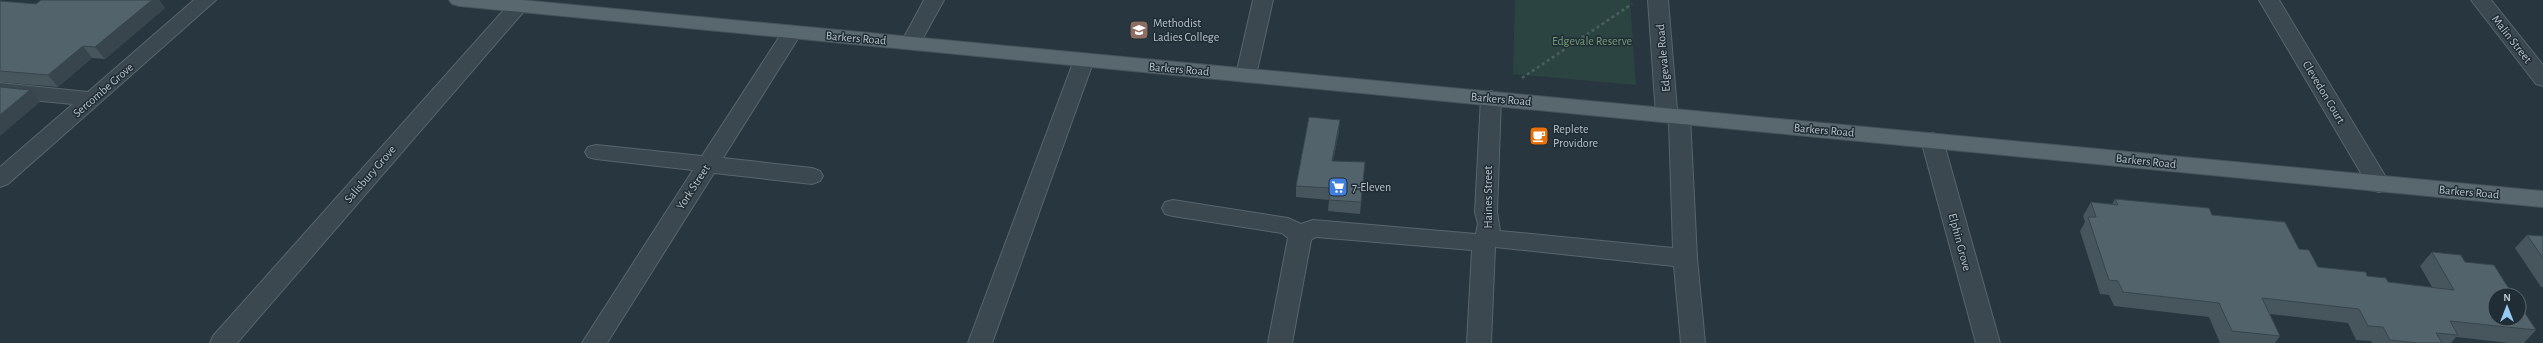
<svg xmlns="http://www.w3.org/2000/svg" width="2543" height="343" font-family="'Alegreya Sans',sans-serif">
<style>
.green{fill:#2c4441}
.lines{fill:none;stroke-linecap:round;stroke-linejoin:round}
.minor-casing{stroke:#59656d;stroke-width:2}
.major-casing{stroke:#455159;stroke-width:2}
.path{stroke:#4b605f;stroke-width:2.5;stroke-dasharray:3 3;stroke-linecap:butt}
.minor{fill:#3b484f;fill-rule:evenodd}
.major{fill:#59676f;fill-rule:evenodd}
.wall{fill:#47555d}
.shaded-wall{fill:#39454c}
.building{fill:#52636c;stroke:#39454c}
.labels{text-anchor:middle;dominant-baseline:central;stroke-width:3;stroke-linejoin:round;paint-order:stroke}
.poi-label{font-size:12px;fill:#b8c2ca;stroke:#202d35;text-anchor:start}
.street-label{font-size:12px;fill:#b8c2ca;stroke:#202d35}
.park-label{font-size:12px;fill:#779e79;stroke:#202d35}
</style>
<rect width="100%" height="100%" fill="#27363f"/>
<path class="green" d="M 1515,0 L 1630,0 L 1636,85 L 1513,74 Z"/>
<g class="lines">
<defs>
<path id="minor" d="M 194,0 L 216,0 L 8,184 L 0,187 L 0,167 L 73,104 L 0,97 L 0,83 L 88,92 Z
M 518,0 L 525,2 L 528,6 L 525,10 L 237,343 L 210,343 L 213,336 L 511,2 Z
M 924,0 L 944,0 L 918,47 L 911,49 L 904,47 L 901,43 Z
M 1253,0 L 1273,0 L 1256,75 L 1253,80 L 1246,82 L 1239,80 L 1236,75 Z
M 1648,0 L 1668,0 L 1677,110 L 1686,111 L 1690,116 L 1697,258 L 1705,343 L 1681,343 L 1674,266 L 1495,247 L 1491,343 L 1467,343 L 1472,250 L 1316,237 L 1311,240 L 1292,343 L 1268,343 L 1288,238 L 1282,233 L 1173,216 L 1165,214 L 1162,208 L 1165,202 L 1173,200 L 1288,218 L 1301,224 L 1313,220 L 1476,234 L 1478,224 L 1475,212 L 1481,98 L 1484,93 L 1491,91 L 1498,93 L 1501,98 L 1497,212 L 1500,231 L 1673,248 L 1669,122 L 1660,120 L 1656,115 Z
M 2259,0 L 2279,0 L 2390,184 L 2387,190 L 2379,192 L 2371,190 Z
M 2471,0 L 2491,0 L 2543,65 L 2543,86 L 2536,84 Z
M 792,26 L 799,28 L 802,32 L 723,158 L 812,168 L 820,171 L 823,176 L 820,181 L 812,184 L 714,173 L 607,343 L 582,343 L 693,170 L 596,159 L 588,157 L 585,152 L 588,147 L 596,145 L 702,156 L 785,28 Z
M 1084,54 L 1091,55 L 1094,60 L 992,343 L 968,343 L 1074,60 L 1077,55 Z
M 1932,133 L 1940,135 L 1943,140 L 2000,343 L 1976,343 L 1921,140 L 1924,135 Z"/>
<path id="major" d="M 449,0 L 521,0 L 2543,191 L 2543,207 L 459,6 L 452,4 Z"/>
</defs>
<use href="#minor" class="minor-casing"/>
<use href="#major" class="major-casing"/>
<path class="path" d="M 1522,78 L 1632,4"/>
<use href="#minor" class="minor"/>
<use href="#major" class="major"/>
</g>
<path class="wall" d="M 41,0 L 159,0 L 165,8 L 105,59 L 92,58 L 58,87 L 0,82 L 0,1 L 36,4 Z
M 1339,131 L 1333,161 L 1365,162 L 1360,214 L 1328,211 L 1329,200 L 1296,197 L 1296,186 Z
M 2115,199 L 2212,215 L 2299,249 L 2318,267 L 2367,276 L 2388,282 L 2432,287 L 2420,266 L 2432,252 L 2465,262 L 2536,330 L 2524,343 L 2509,343 L 2456,337 L 2451,343 L 2372,343 L 2371,341 L 2356,340 L 2348,323 L 2270,314 L 2280,336 L 2275,343 L 2220,343 L 2209,317 L 2114,306 L 2109,295 L 2100,294 L 2080,231 L 2085,222 L 2083,216 L 2091,202 L 2112,204 Z
M 2527,235 L 2543,236 L 2543,287 L 2541,287 L 2515,248 Z"/>
<path class="shaded-wall" d="M 152,0 L 159,0 L 165,8 L 105,59 L 95,47 Z
M 83,46 L 92,58 L 58,87 L 48,75 Z
M 30,90 L 40,102 L 0,136 L 0,115 Z
M 1340,120 L 1339,131 L 1331,172 L 1332,161 Z"/>
<path class="building" d="M 41,0 L 152,0 L 95,47 L 83,46 L 48,75 L 0,71 L 0,1 L 36,4 Z
M 0,87 L 30,90 L 0,115 Z
M 1309,117 L 1340,120 L 1332,161 L 1365,162 L 1361,202 L 1329,200 L 1330,188 L 1296,186 Z
M 2115,199 L 2209,208 L 2212,215 L 2285,222 L 2299,249 L 2309,250 L 2318,267 L 2366,272 L 2367,276 L 2386,278 L 2388,282 L 2454,290 L 2432,252 L 2461,255 L 2465,262 L 2494,265 L 2513,295 L 2495,295 L 2495,319 L 2519,319 L 2519,304 L 2536,330 L 2450,321 L 2458,335 L 2436,333 L 2442,343 L 2418,343 L 2390,340 L 2383,327 L 2368,326 L 2359,309 L 2262,298 L 2280,336 L 2232,331 L 2219,303 L 2123,292 L 2118,281 L 2109,280 L 2088,217 L 2096,217 L 2091,202 L 2118,205 Z
M 2527,235 L 2543,236 L 2543,258 Z"/>
<defs>
<symbol id="school-square" viewBox="-11 -11 22 22"><rect x="-9" y="-9" width="18" height="18" rx="4" fill="#8d6e63" stroke="#202d35"/><path d="M0-5L7-2L0 1L-7-2ZM-4 1L0 2.5L4 1V4Q0 6-4 4Z" fill="#fff"/></symbol>
<symbol id="cafe-square" viewBox="-11 -11 22 22"><rect x="-9" y="-9" width="18" height="18" rx="4" fill="#e8710a" stroke="#202d35"/><path d="M-5.5-4.5H6V0H3Q3 3.5 0 3.5H-2.5Q-5.5 3.5-5.5 0ZM3-3.2v2h1.7v-2ZM-6 4.5H4V6H-6Z" fill="#fff"/></symbol>
<symbol id="supermarket-square" viewBox="-11 -11 22 22"><rect x="-9" y="-9" width="18" height="18" rx="4" fill="#3f7fe0" stroke="#202d35"/><path d="M-6-5.5h2.5l.6 2H6L4.5 2H-2.5L-4.4-4H-6ZM-1.5 3.2a1.3 1.3 0 1 0 .1 0ZM3 3.2a1.3 1.3 0 1 0 .1 0Z" fill="#fff"/></symbol>
</defs>
<g fill-rule="evenodd">
<use href="#school-square" x="1128" y="19" width="22" height="22"/>
<use href="#cafe-square" x="1528" y="125" width="22" height="22"/>
<use href="#supermarket-square" x="1327" y="176" width="22" height="22"/>
</g>
<g class="labels">
<g class="poi-label">
<text x="1153" y="23">Methodist<tspan x="1153" dy="14">Ladies College</tspan></text>
<text x="1553" y="129">Replete<tspan x="1553" dy="14">Providore</tspan></text>
<text x="1352" y="187">7-Eleven</text>
</g>
<g class="street-label">
<text transform="translate(856 38) rotate(5)">Barkers Road</text>
<text transform="translate(2512 39) rotate(52)">Malin Street</text>
<text transform="translate(1663 58) rotate(-95)">Edgevale Road</text>
<text transform="translate(1179 69) rotate(5)">Barkers Road</text>
<text transform="translate(103 90) rotate(-41)">Sercombe Grove</text>
<text transform="translate(2324 92) rotate(59)">Clevedon Court</text>
<text transform="translate(1501 99) rotate(5)">Barkers Road</text>
<text transform="translate(1824 130) rotate(5)">Barkers Road</text>
<text transform="translate(2146 161) rotate(6)">Barkers Road</text>
<text transform="translate(370 174) rotate(-49)">Salisbury Grove</text>
<text transform="translate(693 187) rotate(-57)">York Street</text>
<text transform="translate(2469 192) rotate(5)">Barkers Road</text>
<text transform="translate(1488 197) rotate(-90)">Haines Street</text>
<text transform="translate(1960 242) rotate(75)">Elphin Grove</text>
</g>
<g class="park-label">
<text x="1592" y="41">Edgevale Reserve</text>
</g>
</g>
<g transform="translate(2507 307)"><circle r="19" fill="#202d35" stroke="#5d6971"/>
<path d="M0-3L7 15L0 10L-7 15Z" fill="#94cbf2"/>
<text y="-6" font-size="11" font-weight="bold" text-anchor="middle" fill="#b8c2ca">N</text>
</g>
</svg>
